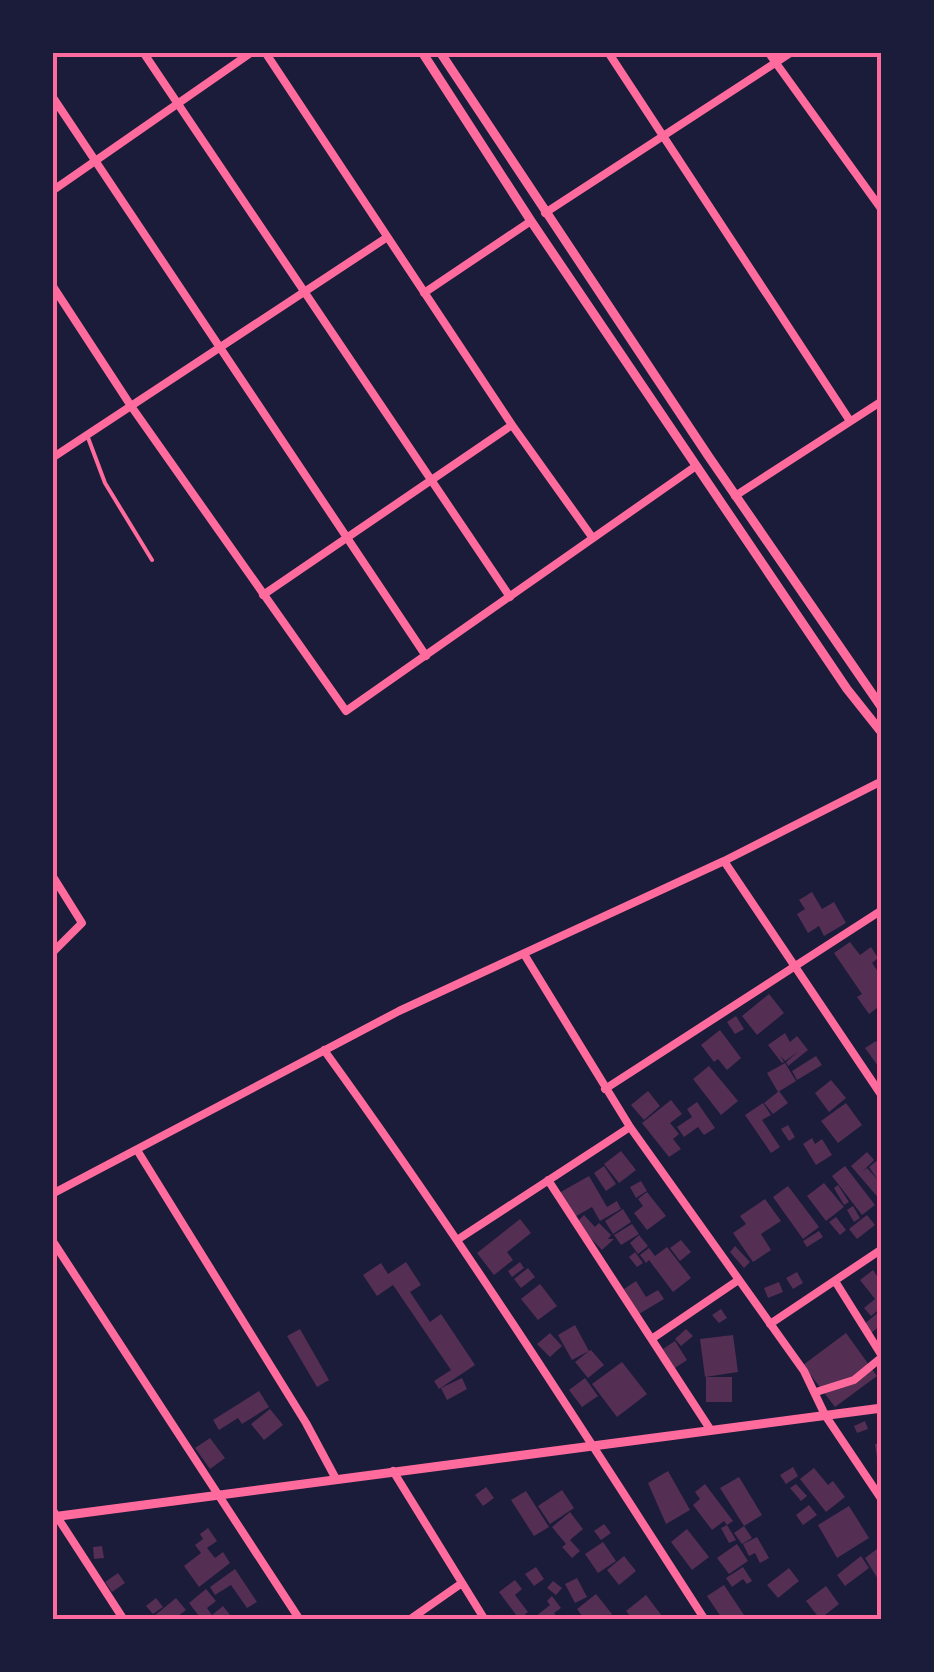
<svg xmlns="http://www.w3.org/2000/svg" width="934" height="1672" font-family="'PT Sans Narrow',sans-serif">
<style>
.building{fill:#542f53}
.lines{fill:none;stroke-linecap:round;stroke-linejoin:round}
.service{stroke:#ff6b9d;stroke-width:4}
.minor{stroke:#ff6b9d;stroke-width:8}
.tertiary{stroke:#ff6b9d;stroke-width:9}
.neatline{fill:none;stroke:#ff6b9d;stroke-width:4}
</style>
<rect width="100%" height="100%" fill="#1b1b3a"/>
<path class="building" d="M 812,892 L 822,909 L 834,902 L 846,923 L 824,936 L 819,926 L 808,933 L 797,914 L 805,909 L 799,900 Z
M 850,942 L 860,955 L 871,947 L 878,958 L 872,963 L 881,976 L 881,1005 L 869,1014 L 857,997 L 862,994 L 834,953 Z
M 769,994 L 784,1013 L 757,1035 L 742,1016 Z
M 736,1016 L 744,1029 L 735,1034 L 727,1022 Z
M 720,1030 L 741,1058 L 727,1070 L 718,1059 L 714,1062 L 701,1045 Z
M 785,1033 L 790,1042 L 797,1036 L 808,1050 L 788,1066 L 786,1062 L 799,1051 L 785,1061 L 780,1055 L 784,1062 L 782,1063 L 768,1045 Z
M 876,1041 L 881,1048 L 881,1070 L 865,1048 Z
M 816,1056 L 822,1065 L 797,1080 L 792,1071 Z
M 785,1063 L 796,1081 L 778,1092 L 767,1073 Z
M 709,1066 L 738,1101 L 721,1115 L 693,1079 Z
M 831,1080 L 846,1098 L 829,1112 L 815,1093 Z
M 648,1091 L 660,1106 L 644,1120 L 631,1105 Z
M 779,1091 L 788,1103 L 773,1114 L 764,1103 Z
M 671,1100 L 682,1114 L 670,1123 L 679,1134 L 673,1139 L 681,1149 L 669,1157 L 642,1123 Z
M 697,1102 L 715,1128 L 704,1135 L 698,1127 L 684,1137 L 677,1127 L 692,1117 L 687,1109 Z
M 763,1103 L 771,1115 L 762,1120 L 780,1147 L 771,1153 L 745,1115 Z
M 846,1103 L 862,1125 L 838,1143 L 821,1121 Z
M 788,1125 L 795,1137 L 789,1141 L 781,1129 Z
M 812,1138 L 815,1144 L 822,1139 L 832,1155 L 816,1165 L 803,1144 Z
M 621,1151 L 636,1170 L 619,1183 L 604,1164 Z
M 867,1152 L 874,1160 L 862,1172 L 867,1168 L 878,1180 L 869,1167 L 879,1159 L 881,1163 L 881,1201 L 851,1166 Z
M 604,1166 L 616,1184 L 606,1191 L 594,1173 Z
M 845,1166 L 875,1205 L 862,1215 L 832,1176 Z
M 589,1176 L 607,1207 L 617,1201 L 621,1209 L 600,1221 L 592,1207 L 573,1218 L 559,1193 Z
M 641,1181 L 647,1191 L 636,1198 L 630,1187 Z
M 824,1183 L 844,1207 L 826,1221 L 807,1196 Z
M 838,1185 L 849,1202 L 844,1205 L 834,1188 Z
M 788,1186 L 819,1227 L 803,1239 L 773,1197 Z
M 647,1192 L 666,1216 L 647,1230 L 634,1213 L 643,1206 L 638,1199 Z
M 765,1199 L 781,1221 L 761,1234 L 771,1250 L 753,1262 L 733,1233 L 746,1224 L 740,1216 Z
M 853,1206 L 860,1218 L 854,1222 L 847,1210 Z
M 623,1209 L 631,1222 L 613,1234 L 605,1221 Z
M 584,1215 L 595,1227 L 599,1223 L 611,1235 L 608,1239 L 614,1239 L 602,1250 L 576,1223 Z
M 867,1215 L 875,1225 L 857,1239 L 849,1229 Z
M 836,1217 L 846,1230 L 840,1235 L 829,1222 Z
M 520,1219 L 531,1233 L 507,1252 L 513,1260 L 494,1275 L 477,1253 Z
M 632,1224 L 639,1234 L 621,1245 L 614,1235 Z
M 819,1231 L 823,1237 L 807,1247 L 803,1241 Z
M 639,1235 L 648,1246 L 638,1254 L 630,1243 Z
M 681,1240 L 691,1252 L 680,1261 L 670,1248 Z
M 735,1246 L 750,1262 L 744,1268 L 730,1252 Z
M 667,1247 L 691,1278 L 673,1292 L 649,1260 L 646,1263 L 640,1255 L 649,1248 L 655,1256 Z
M 635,1252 L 643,1263 L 637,1267 L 629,1257 Z
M 406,1262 L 421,1285 L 410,1292 L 430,1322 L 441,1314 L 475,1365 L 439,1389 L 434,1381 L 451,1370 L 393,1285 L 377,1296 L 363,1275 L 381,1263 L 388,1274 Z
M 520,1262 L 524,1268 L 512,1277 L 508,1271 Z
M 528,1268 L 535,1277 L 521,1288 L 514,1279 Z
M 873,1270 L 881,1282 L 881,1308 L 871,1316 L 864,1308 L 875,1299 L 860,1280 Z
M 797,1272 L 803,1283 L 793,1289 L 786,1278 Z
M 636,1281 L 646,1297 L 658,1290 L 664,1299 L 639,1314 L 624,1289 Z
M 779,1282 L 783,1292 L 768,1298 L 764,1288 Z
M 540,1284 L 557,1306 L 538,1320 L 521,1299 Z
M 721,1309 L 727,1318 L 719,1323 L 712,1315 Z
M 881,1310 L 881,1325 L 870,1334 L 863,1325 Z
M 575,1325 L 589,1351 L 591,1350 L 604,1365 L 588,1378 L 575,1362 L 589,1351 L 572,1360 L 558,1335 Z
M 300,1329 L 329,1380 L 317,1387 L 287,1336 Z
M 686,1329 L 693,1336 L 681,1346 L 675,1339 Z
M 550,1333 L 562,1346 L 550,1357 L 537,1344 Z
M 846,1333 L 877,1376 L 835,1407 L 803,1365 Z
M 733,1335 L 738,1372 L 705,1377 L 700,1339 Z
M 675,1341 L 687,1360 L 675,1368 L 663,1349 Z
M 622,1362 L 647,1394 L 617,1417 L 592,1384 Z
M 706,1377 L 732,1377 L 732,1402 L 706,1402 Z
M 462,1378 L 467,1389 L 447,1400 L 441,1388 Z
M 585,1378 L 598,1396 L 582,1407 L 569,1390 Z
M 259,1391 L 269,1407 L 242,1424 L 238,1418 L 219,1430 L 213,1420 Z
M 270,1409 L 283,1425 L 264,1440 L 251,1424 Z
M 865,1421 L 868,1429 L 857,1433 L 854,1426 Z
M 210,1438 L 225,1458 L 210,1469 L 195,1448 Z
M 881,1443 L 881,1472 L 879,1472 L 875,1444 Z
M 793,1467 L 798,1476 L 786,1484 L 780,1475 Z
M 814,1468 L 828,1485 L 833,1481 L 845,1497 L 826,1512 L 800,1479 Z
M 668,1471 L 690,1510 L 666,1524 L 648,1483 Z
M 739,1477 L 762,1515 L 744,1526 L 720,1488 Z
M 705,1484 L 733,1521 L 727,1525 L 724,1521 L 712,1530 L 693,1505 L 700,1499 L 695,1492 Z
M 796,1484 L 807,1496 L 801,1501 L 790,1488 Z
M 486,1487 L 494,1498 L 483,1506 L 475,1495 Z
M 562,1490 L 574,1508 L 550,1524 L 538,1506 Z
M 526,1491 L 549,1527 L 534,1536 L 511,1500 Z
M 809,1505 L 817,1515 L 803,1525 L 796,1515 Z
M 849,1506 L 869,1538 L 837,1558 L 818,1525 Z
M 570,1512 L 583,1529 L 570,1540 L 580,1551 L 572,1558 L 562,1547 L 566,1544 L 552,1527 Z
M 604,1524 L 611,1533 L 601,1540 L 594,1531 Z
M 727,1525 L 736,1540 L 729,1543 L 721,1528 Z
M 744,1526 L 752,1538 L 742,1544 L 734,1533 Z
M 208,1528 L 217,1541 L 207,1548 L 215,1558 L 223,1552 L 230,1563 L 199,1587 L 184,1566 L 201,1553 L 195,1545 L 203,1539 L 200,1534 Z
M 687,1529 L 709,1557 L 692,1570 L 671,1542 Z
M 757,1537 L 769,1558 L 760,1563 L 755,1553 L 749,1556 L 743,1544 Z
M 603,1542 L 616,1561 L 598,1573 L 585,1554 Z
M 737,1544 L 748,1561 L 729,1574 L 717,1558 Z
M 102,1546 L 104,1558 L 94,1559 L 93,1547 Z
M 881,1546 L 881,1584 L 865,1558 Z
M 624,1556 L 636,1571 L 619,1585 L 607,1570 Z
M 861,1556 L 869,1568 L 845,1586 L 837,1575 Z
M 536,1567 L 544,1579 L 534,1586 L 525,1574 Z
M 743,1567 L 752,1581 L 747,1584 L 743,1579 L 732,1587 L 726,1578 Z
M 789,1568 L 799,1581 L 778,1598 L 767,1585 Z
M 235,1569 L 257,1602 L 247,1608 L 231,1585 L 215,1595 L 210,1587 Z
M 118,1573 L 125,1583 L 112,1592 L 105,1582 Z
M 577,1578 L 587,1597 L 575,1603 L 565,1584 Z
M 515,1580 L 522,1589 L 515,1595 L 528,1612 L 525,1614 L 529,1620 L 520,1620 L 499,1592 Z
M 553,1581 L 562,1588 L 556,1595 L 547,1588 Z
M 724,1585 L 744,1615 L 737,1620 L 723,1620 L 707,1596 Z
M 826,1586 L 839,1604 L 820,1619 L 806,1601 Z
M 206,1589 L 216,1601 L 207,1608 L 212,1615 L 223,1606 L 234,1620 L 202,1620 L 189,1603 Z
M 596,1594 L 612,1614 L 606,1620 L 585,1620 L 577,1609 Z
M 646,1595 L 665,1620 L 633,1620 L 626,1611 Z
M 552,1596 L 561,1608 L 554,1613 L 560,1620 L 531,1620 L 550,1605 L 547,1601 Z
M 156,1598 L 163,1607 L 153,1614 L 146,1606 Z
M 176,1598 L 186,1610 L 173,1620 L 157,1620 L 154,1616 Z"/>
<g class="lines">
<path class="service" d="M 87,435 L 105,483 L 152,560"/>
<path class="minor" d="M 143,52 L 510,597
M 265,52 L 512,425 L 592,537
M 608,52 L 850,421
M 768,52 L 882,210
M 52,96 L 426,656
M 52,191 L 252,52
M 545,213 L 792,52
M 52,285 L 131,406 L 346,711 L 696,466
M 424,293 L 531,221
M 52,458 L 386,238
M 735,496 L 882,401
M 263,595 L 512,425
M 724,861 L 882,1096
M 52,875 L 82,923 L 52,953
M 524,954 L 630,1127 L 804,1371 L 825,1415 L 882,1500
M 324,1050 C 458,1235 581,1427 705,1620
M 605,1089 L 882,910
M 137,1150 L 306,1423 L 336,1479
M 548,1180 L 710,1429
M 52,1194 L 399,1011 L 724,861 L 882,781
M 52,1240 L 300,1620
M 457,1240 L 630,1127
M 835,1281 L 882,1356
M 770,1324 L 882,1249
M 653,1338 L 737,1281
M 816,1392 L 854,1380 L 882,1357
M 393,1471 L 485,1620
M 52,1509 L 124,1620
M 409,1620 L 462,1583"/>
<path class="tertiary" d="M 422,52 L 531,221 L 847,689 L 882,733
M 440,52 L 709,457 L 882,708
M 52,1517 L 882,1408"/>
</g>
<rect width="934" height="1672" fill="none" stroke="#1b1b3a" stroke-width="110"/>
<rect x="55" y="55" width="824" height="1562" class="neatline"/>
</svg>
